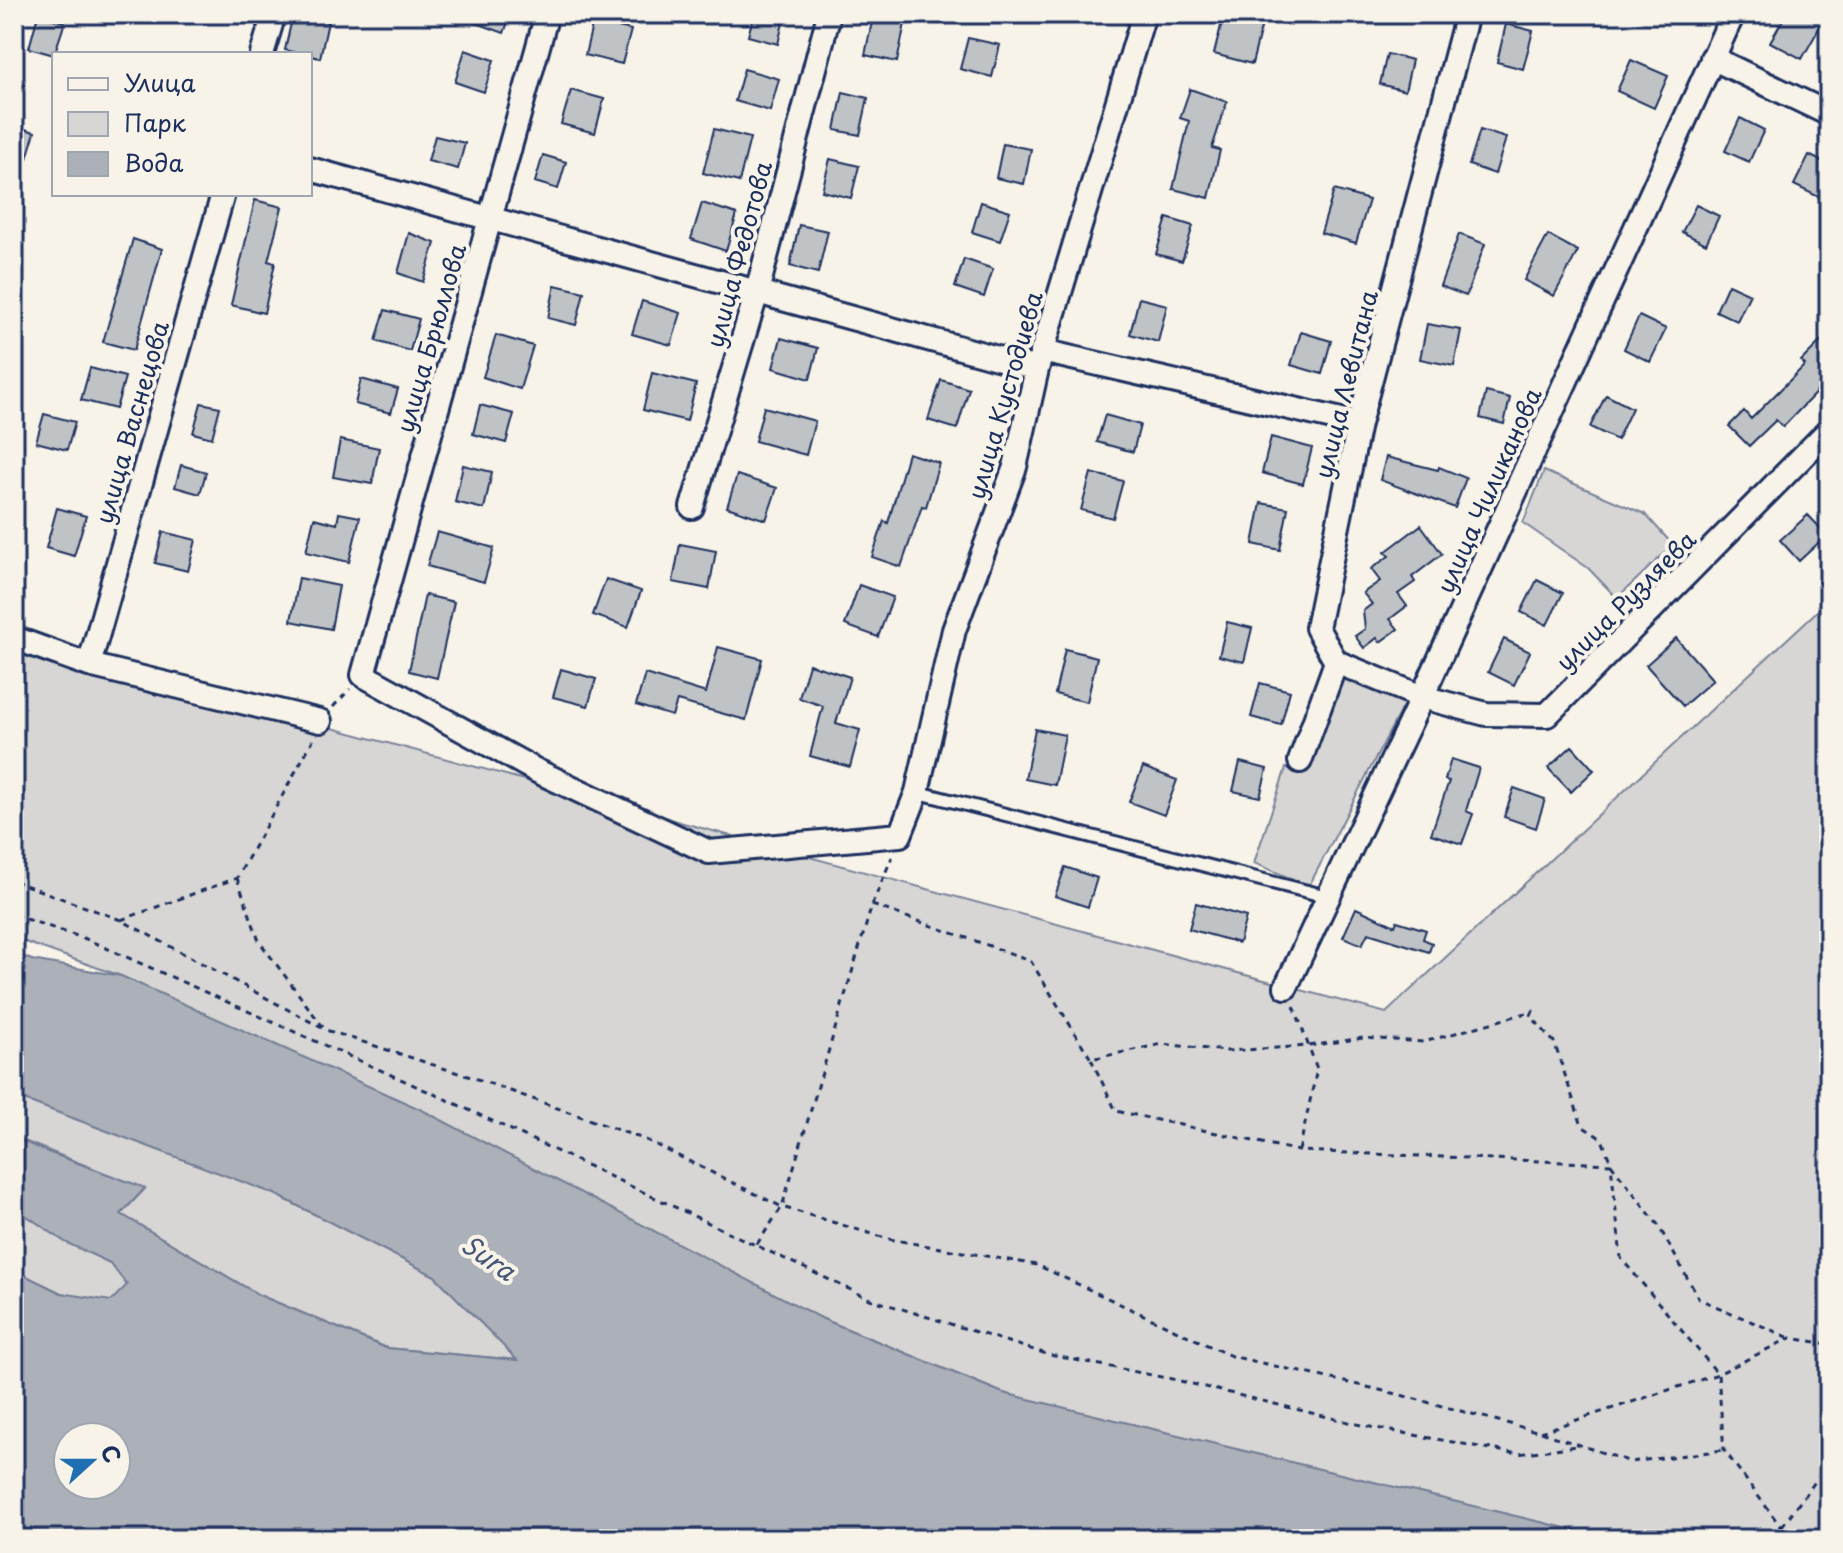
<svg xmlns="http://www.w3.org/2000/svg" width="1843" height="1553" font-family="'Playpen Sans',sans-serif">
<style>
.green{fill:#d7d6d4;stroke:#798299;stroke-width:2}
.water{fill:#acb0b9;stroke:#727c95;stroke-width:2;fill-rule:evenodd}
.building{fill:#c0c3c5;stroke:#1b2f5e;stroke-width:2}
.lines{fill:none;stroke-linecap:round;stroke-linejoin:round}
.service-casing{stroke:#1b2f5e;stroke-width:17}
.minor-casing{stroke:#1b2f5e;stroke-width:28}
.path{stroke:#1b2f5e;stroke-width:3;stroke-dasharray:6 6;stroke-linecap:butt}
.service{stroke:#f7f3e8;stroke-width:11}
.minor{stroke:#f7f3e8;stroke-width:22}
.labels{text-anchor:middle;dominant-baseline:central;stroke-width:8;stroke-linejoin:round;paint-order:stroke}
.street-label{font-size:24px;fill:#1b2f5e;stroke:#f7f3e8}
.water-label{font-size:26px;font-style:italic;fill:#465679;stroke:#f7f3e8}
</style>
<rect width="100%" height="100%" fill="#f7f3e8"/>
<filter id="ink" filterUnits="userSpaceOnUse"><feTurbulence type="fractalNoise" baseFrequency=".0125" numOctaves="2"/><feDisplacementMap in="SourceGraphic" scale="16" xChannelSelector="R" yChannelSelector="G"/><feConvolveMatrix kernelMatrix="1 2 1 2 8 2 1 2 1" color-interpolation-filters="sRGB"/></filter>
<g filter="url(#ink)">
<path class="green" d="M 1544,471 L 1645,514 L 1673,545 L 1617,598 L 1588,568 L 1523,523 Z
M 1829,600 L 1829,1539 L 1611,1539 L 1003,1393 L 823,1319 L 121,976 L 14,938 L 14,642 L 1386,1013 Z
M 1343,674 L 1406,700 L 1309,886 L 1254,863 L 1286,768 L 1307,772 Z
M 14,1096 L 275,1194 L 435,1276 L 518,1360 L 387,1348 L 259,1295 L 121,1214 L 145,1189 L 14,1137 Z
M 14,1207 L 65,1242 L 110,1263 L 127,1285 L 111,1302 L 61,1293 L 14,1270 Z"/>
<path class="water" d="M 14,953 L 32,960 L 121,976 L 422,1110 L 823,1319 L 1003,1393 L 1611,1539 L 42,1539 L 35,1532 L 24,1539 L 14,1539 L 14,1270 L 61,1293 L 111,1301 L 127,1285 L 110,1263 L 65,1242 L 14,1207 L 14,1137 L 40,1149 L 145,1188 L 121,1214 L 259,1295 L 386,1348 L 517,1360 L 435,1276 L 275,1194 L 14,1096 ZM 68,1437 L 116,1437 L 116,1485 L 68,1485 Z"/>
<path class="building" d="M 293,14 L 328,22 L 320,58 L 285,50 Z
M 458,14 L 511,14 L 504,33 L 457,16 Z
M 754,14 L 785,14 L 778,44 L 748,36 Z
M 1224,14 L 1262,24 L 1252,64 L 1214,54 Z
M 1786,14 L 1827,14 L 1802,59 L 1770,42 Z
M 38,15 L 65,22 L 54,55 L 29,48 Z
M 873,17 L 905,23 L 897,62 L 865,55 Z
M 593,21 L 631,30 L 622,64 L 585,55 Z
M 1506,24 L 1533,31 L 1523,69 L 1497,62 Z
M 968,38 L 1000,45 L 992,77 L 960,69 Z
M 465,50 L 494,60 L 484,92 L 455,82 Z
M 1387,54 L 1412,60 L 1405,91 L 1380,84 Z
M 1631,60 L 1668,76 L 1654,108 L 1617,91 Z
M 744,69 L 779,79 L 770,111 L 735,101 Z
M 1190,89 L 1227,102 L 1212,148 L 1220,150 L 1209,198 L 1173,189 L 1189,121 L 1180,118 Z
M 571,90 L 604,99 L 595,133 L 561,124 Z
M 843,92 L 868,98 L 860,135 L 835,130 Z
M 1740,118 L 1764,130 L 1749,162 L 1725,151 Z
M 14,126 L 35,132 L 18,188 L 14,188 Z
M 714,129 L 750,138 L 739,182 L 703,173 Z
M 1480,130 L 1506,138 L 1495,174 L 1469,165 Z
M 435,136 L 465,143 L 458,169 L 428,161 Z
M 1003,144 L 1031,149 L 1024,184 L 996,178 Z
M 543,155 L 566,162 L 558,189 L 535,182 Z
M 1809,155 L 1829,165 L 1829,202 L 1794,185 Z
M 830,159 L 859,166 L 851,198 L 822,191 Z
M 1334,190 L 1369,200 L 1356,243 L 1321,233 Z
M 255,200 L 282,207 L 268,261 L 275,263 L 264,313 L 231,305 Z
M 981,202 L 1010,211 L 1000,241 L 972,232 Z
M 702,203 L 737,214 L 726,251 L 691,239 Z
M 1696,205 L 1719,216 L 1706,244 L 1682,232 Z
M 1167,218 L 1193,226 L 1182,261 L 1156,254 Z
M 799,225 L 828,231 L 818,273 L 790,266 Z
M 409,233 L 435,243 L 423,282 L 398,273 Z
M 1459,234 L 1485,244 L 1466,296 L 1440,286 Z
M 1548,235 L 1578,251 L 1554,296 L 1524,280 Z
M 133,239 L 162,249 L 134,350 L 103,342 Z
M 964,259 L 993,269 L 984,297 L 955,287 Z
M 1728,284 L 1750,294 L 1737,321 L 1716,311 Z
M 555,285 L 584,292 L 576,325 L 548,318 Z
M 1139,298 L 1167,305 L 1158,342 L 1130,334 Z
M 642,301 L 681,313 L 671,345 L 632,334 Z
M 385,310 L 419,319 L 410,351 L 376,341 Z
M 1639,316 L 1666,329 L 1650,362 L 1624,349 Z
M 1427,324 L 1461,330 L 1454,366 L 1420,359 Z
M 1301,332 L 1331,341 L 1322,374 L 1291,365 Z
M 1829,333 L 1829,379 L 1783,427 L 1776,420 L 1749,446 L 1729,426 L 1744,411 L 1751,419 L 1805,365 L 1801,361 Z
M 496,335 L 533,346 L 520,389 L 483,377 Z
M 781,338 L 818,348 L 810,379 L 773,368 Z
M 90,368 L 125,377 L 116,409 L 81,400 Z
M 652,373 L 696,384 L 687,421 L 643,410 Z
M 361,379 L 398,389 L 391,413 L 355,404 Z
M 941,380 L 969,389 L 957,429 L 928,420 Z
M 1486,392 L 1510,398 L 1504,424 L 1480,418 Z
M 1606,395 L 1632,408 L 1617,440 L 1590,427 Z
M 201,403 L 220,407 L 212,438 L 193,433 Z
M 480,405 L 514,414 L 506,443 L 473,434 Z
M 764,407 L 815,421 L 806,455 L 755,441 Z
M 44,414 L 75,422 L 67,450 L 36,442 Z
M 1105,415 L 1140,425 L 1133,452 L 1097,442 Z
M 1271,437 L 1312,448 L 1303,484 L 1262,473 Z
M 340,440 L 379,448 L 372,484 L 333,477 Z
M 908,453 L 939,463 L 926,507 L 922,506 L 901,567 L 872,557 L 884,521 L 888,523 Z
M 1386,457 L 1438,470 L 1439,467 L 1466,478 L 1455,508 L 1380,480 Z
M 181,465 L 206,472 L 200,494 L 175,487 Z
M 463,465 L 492,472 L 484,509 L 455,502 Z
M 1091,473 L 1123,481 L 1113,518 L 1081,510 Z
M 737,475 L 777,488 L 766,520 L 727,507 Z
M 1261,503 L 1288,508 L 1280,550 L 1253,544 Z
M 57,508 L 86,516 L 74,556 L 46,548 Z
M 339,513 L 360,517 L 349,562 L 306,552 L 314,518 L 337,524 Z
M 1808,515 L 1827,535 L 1799,561 L 1780,540 Z
M 1421,525 L 1442,554 L 1412,577 L 1415,582 L 1398,594 L 1407,606 L 1390,619 L 1398,629 L 1380,642 L 1377,638 L 1364,648 L 1355,636 L 1365,629 L 1363,611 L 1372,604 L 1363,593 L 1380,581 L 1371,569 L 1389,556 L 1385,552 Z
M 163,532 L 196,540 L 188,571 L 155,563 Z
M 437,532 L 494,548 L 484,582 L 427,566 Z
M 680,544 L 716,551 L 709,589 L 673,582 Z
M 299,578 L 339,586 L 331,629 L 291,621 Z
M 606,579 L 641,591 L 628,627 L 593,615 Z
M 1537,580 L 1563,593 L 1547,625 L 1521,612 Z
M 859,585 L 893,597 L 878,637 L 845,625 Z
M 425,595 L 454,602 L 437,678 L 409,671 Z
M 1227,622 L 1252,628 L 1244,662 L 1219,656 Z
M 1676,638 L 1713,680 L 1683,706 L 1646,665 Z
M 1504,639 L 1530,652 L 1514,685 L 1488,672 Z
M 718,647 L 762,659 L 746,720 L 677,701 L 672,716 L 636,705 L 645,674 L 706,693 Z
M 1065,649 L 1097,657 L 1087,702 L 1055,694 Z
M 809,664 L 850,677 L 836,723 L 860,730 L 850,767 L 810,756 L 823,706 L 799,698 Z
M 561,669 L 596,679 L 588,706 L 553,697 Z
M 1260,683 L 1290,691 L 1281,725 L 1251,717 Z
M 1035,729 L 1065,735 L 1055,785 L 1025,779 Z
M 1572,746 L 1594,770 L 1571,792 L 1548,768 Z
M 1451,759 L 1479,768 L 1466,811 L 1473,814 L 1462,844 L 1431,834 L 1449,781 L 1445,780 Z
M 1240,762 L 1267,769 L 1260,797 L 1233,791 Z
M 1143,767 L 1177,780 L 1164,815 L 1129,802 Z
M 1514,788 L 1545,799 L 1536,828 L 1504,817 Z
M 1065,867 L 1097,878 L 1088,907 L 1055,896 Z
M 1196,903 L 1246,917 L 1239,943 L 1189,929 Z
M 1356,908 L 1395,926 L 1397,921 L 1426,930 L 1423,939 L 1432,943 L 1429,952 L 1368,933 L 1362,945 L 1343,937 Z"/>
<g class="lines">
<defs>
<path id="service" d="M 917,792 L 1329,897"/>
<path id="minor" d="M 547,14 L 363,675 L 537,771 L 709,852 L 900,835 L 917,792 L 954,630 L 1015,467 L 1037,369 L 1144,14
M 262,54 L 274,14
M 1712,58 L 1829,114
M 310,169 L 1037,369
M 1042,351 L 1359,424
M 692,507 L 757,292 L 829,14
M 14,638 L 89,665 L 320,721
M 1336,662 L 1422,697 L 1486,714 L 1547,715 L 1829,430
M 89,665 L 223,194
M 1300,761 L 1336,662 L 1317,628 L 1359,424 L 1467,14
M 1286,987 L 1422,697 L 1733,14"/>
</defs>
<use href="#service" class="service-casing"/>
<use href="#minor" class="minor-casing"/>
<path class="path" d="M 333,707 L 350,689
M 237,878 L 259,941 L 323,1027
M 14,881 L 121,920 L 326,1030 L 480,1080 L 646,1140 L 782,1207 L 889,1239 L 1037,1265 L 1231,1356 L 1393,1393 L 1540,1432 L 1631,1462 L 1724,1450
M 872,905 L 1030,960 L 1091,1059 L 1162,1044 L 1227,1051 L 1309,1046 L 1363,1038 L 1424,1042 L 1533,1011 L 1531,1016 L 1554,1042 L 1582,1126 L 1602,1139 L 1611,1164 L 1658,1225 L 1699,1299 L 1790,1338
M 14,915 L 86,939 L 452,1102 L 870,1299 L 1050,1355 L 1172,1379 L 1365,1426 L 1518,1454 L 1576,1446
M 121,920 L 237,878 L 313,740
M 1294,1006 L 1317,1069 L 1299,1151
M 1091,1059 L 1116,1111 L 1299,1151 L 1611,1164 L 1621,1258 L 1718,1374 L 1724,1450 L 1790,1539
M 757,1244 L 782,1207 L 872,905 L 892,857
M 1540,1432 L 1718,1374 L 1790,1338 L 1829,1344
M 1782,1526 L 1829,1463"/>
<use href="#service" class="service"/>
<use href="#minor" class="minor"/>
</g>
</g>
<g class="labels">
<g class="street-label">
<text transform="translate(738 254) rotate(-75)">улица Федотова</text>
<text transform="translate(430 338) rotate(-74)">улица Брюллова</text>
<text transform="translate(1345 384) rotate(-76)">улица Левитана</text>
<text transform="translate(1004 395) rotate(-74)">улица Кустодиева</text>
<text transform="translate(131 422) rotate(-74)">улица Васнецова</text>
<text transform="translate(1488 490) rotate(-66)">улица Чиликанова</text>
<text transform="translate(1625 600) rotate(-45)">улица Рузляева</text>
</g>
<g class="water-label">
<text transform="translate(489 1257) rotate(35)">Sura</text>
</g>
</g>
<rect width="1843" height="1553" fill="none" stroke="#f7f3e8" stroke-width="48"/>
<rect x="24" y="24" width="1795" height="1505" fill="none" stroke="#1b2f5e" stroke-width="3" filter="url(#ink)"/>
<rect x="52" y="52" width="260" height="144" fill="#f7f3e8" stroke="#9fa5b1" stroke-width="2"/>
<rect x="68" y="78" width="40" height="12" fill="#f7f3e8" stroke="#9fa5b1" stroke-width="2"/>
<text x="124" y="92" font-size="24" fill="#1b2f5e">Улица</text>
<rect x="68" y="112" width="40" height="24" fill="#d7d6d4" stroke="#9fa5b1" stroke-width="2"/>
<text x="124" y="132" font-size="24" fill="#1b2f5e">Парк</text>
<rect x="68" y="152" width="40" height="24" fill="#acb0b9" stroke="#9fa5b1" stroke-width="2"/>
<text x="124" y="172" font-size="24" fill="#1b2f5e">Вода</text>
<g transform="translate(92 1461) rotate(69)"><circle r="38" fill="#f7f3e8" stroke="#9fa5b1" stroke-width="2"/>
<path d="M0-6L14 30L0 20L-14 30Z" fill="#1f6fb2"/>
<text y="-12" font-size="22" font-weight="bold" text-anchor="middle" fill="#1b2f5e">С</text>
</g>
</svg>
